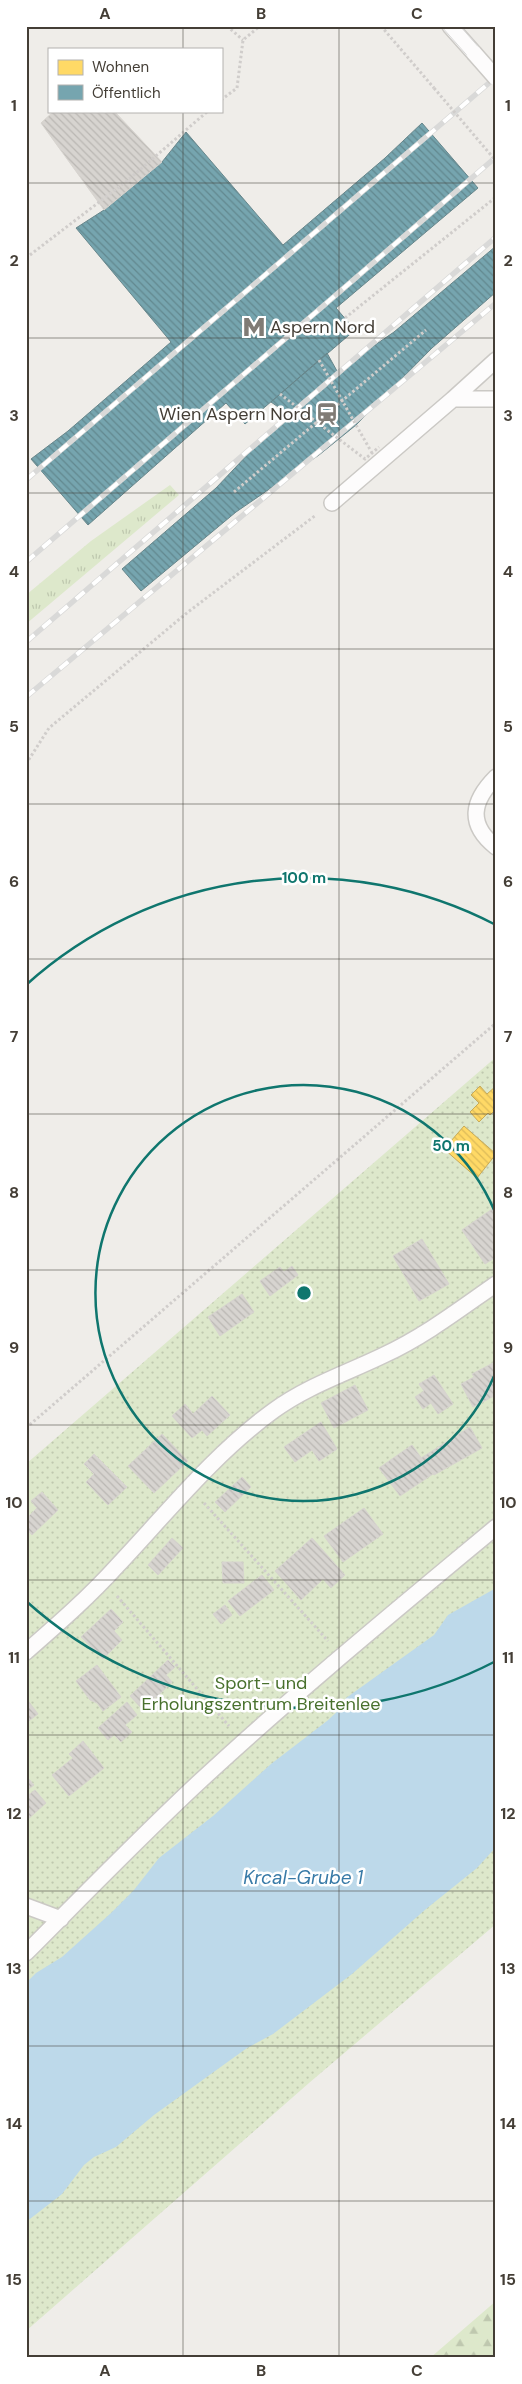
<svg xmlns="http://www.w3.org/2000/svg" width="522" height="2384" font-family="'DM Sans',sans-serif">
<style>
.grass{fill:url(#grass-tufts)}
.forest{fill:url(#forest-firs)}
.garden{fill:url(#garden-dots)}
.water{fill:#bdd9ea}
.homes{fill:url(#homes-back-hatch);stroke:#c7aa58}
.public{fill:url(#public-back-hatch);stroke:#67868b}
.building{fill:url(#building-back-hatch);stroke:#d7d4cf}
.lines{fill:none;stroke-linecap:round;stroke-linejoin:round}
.service-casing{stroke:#cbc9c5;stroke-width:18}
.path{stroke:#d0cdcb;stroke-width:3;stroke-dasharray:2.5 2.5;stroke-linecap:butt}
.service{stroke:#fdfcfc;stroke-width:15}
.tram{stroke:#d9d9d8;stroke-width:1}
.rail-casing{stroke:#d9d9d8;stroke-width:5.5}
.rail{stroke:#fff;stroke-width:4;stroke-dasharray:11;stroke-linecap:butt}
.service-bridge-casing{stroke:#cbc9c5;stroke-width:18;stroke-linecap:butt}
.path-bridge{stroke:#d0cdcb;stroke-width:3;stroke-dasharray:2.5 2.5;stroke-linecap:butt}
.service-bridge{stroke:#fdfcfc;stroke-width:15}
.grid{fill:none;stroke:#443e36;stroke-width:1;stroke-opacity:0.55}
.ring{fill:none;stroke:#0f766e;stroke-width:2.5}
.labels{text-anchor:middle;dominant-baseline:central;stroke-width:5;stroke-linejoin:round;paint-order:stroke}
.poi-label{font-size:18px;fill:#443e36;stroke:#fff;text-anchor:start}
.park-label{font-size:18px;fill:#49712e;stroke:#fff}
.water-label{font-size:19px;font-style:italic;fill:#387aa7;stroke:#fff}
.centre{fill:#0f766e;stroke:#fff;stroke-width:2.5}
.ring-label{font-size:15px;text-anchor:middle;font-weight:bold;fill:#0f766e;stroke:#fff;stroke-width:5;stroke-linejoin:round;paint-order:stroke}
.neatline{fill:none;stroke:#443e36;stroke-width:2}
.grid-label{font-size:16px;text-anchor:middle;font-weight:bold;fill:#443e36}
</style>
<defs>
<pattern id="grass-tufts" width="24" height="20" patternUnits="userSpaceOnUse" patternTransform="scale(1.25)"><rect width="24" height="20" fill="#dde8cb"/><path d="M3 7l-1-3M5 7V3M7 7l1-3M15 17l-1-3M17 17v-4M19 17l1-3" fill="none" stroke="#bfc8af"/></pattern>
<pattern id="forest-firs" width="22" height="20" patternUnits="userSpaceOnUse" patternTransform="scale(1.25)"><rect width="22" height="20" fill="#dde8cb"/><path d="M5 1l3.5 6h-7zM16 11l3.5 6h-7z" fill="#bfc8af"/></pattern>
<pattern id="garden-dots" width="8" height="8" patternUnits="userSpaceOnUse" patternTransform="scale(1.25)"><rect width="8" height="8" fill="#dde8cb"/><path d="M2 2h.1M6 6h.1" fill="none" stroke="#bfc8af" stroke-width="1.8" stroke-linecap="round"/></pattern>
<pattern id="homes-back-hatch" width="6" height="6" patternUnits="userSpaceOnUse" patternTransform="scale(1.25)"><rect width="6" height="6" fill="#ffd966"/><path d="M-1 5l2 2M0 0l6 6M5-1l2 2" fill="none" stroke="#dcbb59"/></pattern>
<pattern id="public-back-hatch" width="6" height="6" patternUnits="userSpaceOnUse" patternTransform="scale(1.25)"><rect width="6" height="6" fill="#76a5af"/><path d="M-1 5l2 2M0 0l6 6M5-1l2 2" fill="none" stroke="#62888f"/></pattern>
<pattern id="building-back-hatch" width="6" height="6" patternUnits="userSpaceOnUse" patternTransform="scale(1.25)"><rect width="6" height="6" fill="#d7d4d0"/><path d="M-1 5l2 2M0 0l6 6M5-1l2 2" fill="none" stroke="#bab7b3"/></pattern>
</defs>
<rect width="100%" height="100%" fill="#efede9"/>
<path class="grass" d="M 170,485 L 179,495 L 26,624 L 26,595 L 91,541 Z"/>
<path class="forest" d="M 496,2301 L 496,2358 L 430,2358 Z"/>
<path class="garden" d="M 496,1057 L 496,1924 L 309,2083 L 26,2331 L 26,1464 Z"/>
<path class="water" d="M 496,1588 L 496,1847 L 477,1868 L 426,1909 L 352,1974 L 273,2034 L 247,2048 L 154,2115 L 116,2147 L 94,2157 L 84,2165 L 62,2194 L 26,2222 L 27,1982 L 36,1973 L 62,1957 L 111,1913 L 134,1890 L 159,1858 L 213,1816 L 271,1764 L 327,1721 L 341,1708 L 346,1698 L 434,1635 L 448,1615 Z"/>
<path class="homes" d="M 480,1086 L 487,1094 L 496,1086 L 496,1109 L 490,1115 L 488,1113 L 479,1122 L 470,1112 L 479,1103 L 471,1095 Z
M 464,1126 L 496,1154 L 477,1178 L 444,1149 Z"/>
<path class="public" d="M 422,123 L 478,188 L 336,308 L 355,330 L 245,424 L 226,403 L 88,525 L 31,459 L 68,431 L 171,342 L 76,228 L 104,210 L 162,162 L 186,132 L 283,245 L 385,158 Z
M 496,246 L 496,292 L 432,348 L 356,425 L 319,455 L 236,512 L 141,591 L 122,569 L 216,488 L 287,413 L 271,402 L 327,353 L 337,371 L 394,332 Z"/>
<path class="building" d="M 54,111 L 114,111 L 162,162 L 104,210 L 41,123 Z
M 495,1207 L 496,1257 L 485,1264 L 462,1230 Z
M 422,1239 L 449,1284 L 419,1301 L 393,1256 Z
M 292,1266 L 298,1275 L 270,1296 L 260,1281 L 280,1267 L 284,1272 Z
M 242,1294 L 254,1312 L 220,1336 L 208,1317 Z
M 493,1363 L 496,1369 L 496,1395 L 473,1407 L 461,1384 L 474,1377 L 472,1374 Z
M 434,1375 L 453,1404 L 438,1414 L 431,1403 L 423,1409 L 415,1397 L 424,1391 L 419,1384 Z
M 355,1385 L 368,1410 L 334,1428 L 321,1403 Z
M 212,1396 L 230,1415 L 207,1436 L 202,1430 L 192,1438 L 172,1416 L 185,1404 L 193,1414 Z
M 321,1422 L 337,1449 L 319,1461 L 312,1450 L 295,1462 L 284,1447 Z
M 470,1427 L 482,1448 L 434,1475 L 421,1458 Z
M 162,1434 L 188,1461 L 154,1493 L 128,1466 Z
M 412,1445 L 433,1474 L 400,1496 L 379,1468 Z
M 94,1454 L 127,1487 L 108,1505 L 86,1482 L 94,1474 L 84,1464 Z
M 242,1477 L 251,1487 L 225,1512 L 215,1502 Z
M 42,1492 L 58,1510 L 32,1535 L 26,1528 L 26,1519 L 37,1508 L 31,1501 Z
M 364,1508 L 383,1534 L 343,1562 L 324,1536 Z
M 172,1538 L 183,1548 L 158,1575 L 148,1565 Z
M 312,1538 L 345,1575 L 331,1588 L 323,1579 L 301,1600 L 275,1571 Z
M 222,1562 L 243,1562 L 244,1583 L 223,1583 Z
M 262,1575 L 274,1590 L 240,1616 L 228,1601 Z
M 225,1605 L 232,1615 L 221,1624 L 213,1614 Z
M 111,1609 L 123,1622 L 114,1631 L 122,1640 L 103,1659 L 81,1637 Z
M 168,1660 L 175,1667 L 166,1675 L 172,1682 L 143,1710 L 130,1696 Z
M 97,1665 L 121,1697 L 103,1711 L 97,1703 L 90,1700 L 76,1681 Z
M 26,1698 L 38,1714 L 26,1723 Z
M 127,1702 L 137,1715 L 125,1725 L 132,1732 L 121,1742 L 114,1735 L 108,1740 L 98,1728 Z
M 83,1741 L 104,1768 L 69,1796 L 52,1775 L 73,1758 L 69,1754 Z
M 28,1778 L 34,1785 L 26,1791 L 26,1780 Z
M 35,1790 L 46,1803 L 26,1821 L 26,1797 Z"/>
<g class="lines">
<defs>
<path id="service" d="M 450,26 L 474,53
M 496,360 L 453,399 L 496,399
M 332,503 L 453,399
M 496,777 C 472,801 467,824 496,847
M 26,1652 C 58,1624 89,1597 117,1566 C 167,1513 214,1454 273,1411 C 307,1386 347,1373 384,1355 C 425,1336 460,1309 496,1284
M 26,1906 L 61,1919
M 26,1953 C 83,1896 139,1838 198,1783 C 294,1694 395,1611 496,1527"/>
</defs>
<use href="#service" class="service-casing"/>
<path class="path" d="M 227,26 L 243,40
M 381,26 L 434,88
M 221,100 L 237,88 L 243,40 L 260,26
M 128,180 L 133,186
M 26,258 L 128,180 L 208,111
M 345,318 L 496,197
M 234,492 L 426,330
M 26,764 L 49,728 L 188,612 L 316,515
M 26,1428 L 496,1023
M 204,1503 L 328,1641
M 117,1596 L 229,1726"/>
<use href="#service" class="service"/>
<path class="tram" d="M 441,26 L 496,88
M 460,26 L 496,67"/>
<defs>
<path id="rail" d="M 26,480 L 496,77
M 26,562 L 496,157
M 26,642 L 496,237
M 26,697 L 496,303"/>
</defs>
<use href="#rail" class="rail-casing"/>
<use href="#rail" class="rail"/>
<defs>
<path id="service-bridge" d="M 474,53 L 496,78"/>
</defs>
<use href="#service-bridge" class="service-bridge-casing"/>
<path class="path-bridge" d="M 434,88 L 496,161
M 319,360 L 372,453
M 280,394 L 365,459 L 379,447"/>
<use href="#service-bridge" class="service-bridge"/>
</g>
<path class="grid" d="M 183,26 L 183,49M 339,26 L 339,2358M 183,111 L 183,2358M 26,183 L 496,183M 26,338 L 496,338M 26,493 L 496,493M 26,649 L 496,649M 26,804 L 496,804M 26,959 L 496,959M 26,1114 L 496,1114M 26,1270 L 496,1270M 26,1425 L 496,1425M 26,1580 L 496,1580M 26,1735 L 496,1735M 26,1891 L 496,1891M 26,2046 L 496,2046M 26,2201 L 496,2201"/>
<g class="ring">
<path d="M495 1374A208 208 0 1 1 495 1212"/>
<path d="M496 1661A415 415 0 0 1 26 1601M26 985A415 415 0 0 1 496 925"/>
</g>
<defs>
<symbol id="metro-bare" viewBox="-9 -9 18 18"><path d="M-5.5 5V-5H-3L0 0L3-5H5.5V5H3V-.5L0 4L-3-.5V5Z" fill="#807b75" stroke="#fff" stroke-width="2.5" paint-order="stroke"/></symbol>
<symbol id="station-bare" viewBox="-9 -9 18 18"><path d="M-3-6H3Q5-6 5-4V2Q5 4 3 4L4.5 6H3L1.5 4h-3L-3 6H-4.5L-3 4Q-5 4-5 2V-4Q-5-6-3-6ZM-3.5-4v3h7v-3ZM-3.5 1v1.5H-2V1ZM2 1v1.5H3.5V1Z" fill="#807b75" stroke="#fff" stroke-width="2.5" paint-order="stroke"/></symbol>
</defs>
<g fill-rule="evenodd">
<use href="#metro-bare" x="238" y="311" width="32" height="32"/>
<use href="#station-bare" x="311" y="398" width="32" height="32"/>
</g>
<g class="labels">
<g class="poi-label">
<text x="270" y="327">Aspern Nord</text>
<text x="311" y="414" text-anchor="end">Wien Aspern Nord</text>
</g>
<g class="park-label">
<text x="261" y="1683">Sport- und<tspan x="261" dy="21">Erholungszentrum Breitenlee</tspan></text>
</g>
<g class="water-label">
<text x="303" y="1877">Krcal-Grube 1</text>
</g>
</g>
<circle cx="304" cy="1293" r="8" class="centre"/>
<g class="ring-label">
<text x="304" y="883">100 m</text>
<text x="451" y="1151">50 m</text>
</g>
<rect width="522" height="2384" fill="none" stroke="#ffffff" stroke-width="55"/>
<rect x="48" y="48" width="175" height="65" fill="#ffffff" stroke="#b4b2af"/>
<rect x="58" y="60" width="25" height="15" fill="#ffd966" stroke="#b4b2af"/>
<text x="92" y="72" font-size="15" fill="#443e36">Wohnen</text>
<rect x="58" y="85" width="25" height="15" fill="#76a5af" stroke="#b4b2af"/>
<text x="92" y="98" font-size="15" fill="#443e36">Öffentlich</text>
<rect x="28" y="28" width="466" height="2328" class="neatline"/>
<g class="grid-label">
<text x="105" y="19">A</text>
<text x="261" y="19">B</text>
<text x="417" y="19">C</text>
<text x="14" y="111">1</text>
<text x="508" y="111">1</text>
<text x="14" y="266">2</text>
<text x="508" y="266">2</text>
<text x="14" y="421">3</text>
<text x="508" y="421">3</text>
<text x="14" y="577">4</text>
<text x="508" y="577">4</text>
<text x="14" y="732">5</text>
<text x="508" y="732">5</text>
<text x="14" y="887">6</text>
<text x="508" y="887">6</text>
<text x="14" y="1042">7</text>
<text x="508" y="1042">7</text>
<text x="14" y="1198">8</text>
<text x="508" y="1198">8</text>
<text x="14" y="1353">9</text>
<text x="508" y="1353">9</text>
<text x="14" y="1508">10</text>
<text x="508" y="1508">10</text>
<text x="14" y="1663">11</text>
<text x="508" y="1663">11</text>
<text x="14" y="1819">12</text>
<text x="508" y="1819">12</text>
<text x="14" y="1974">13</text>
<text x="508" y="1974">13</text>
<text x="14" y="2129">14</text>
<text x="508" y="2129">14</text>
<text x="14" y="2285">15</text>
<text x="508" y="2285">15</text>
<text x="105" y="2376">A</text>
<text x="261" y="2376">B</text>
<text x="417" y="2376">C</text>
</g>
</svg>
